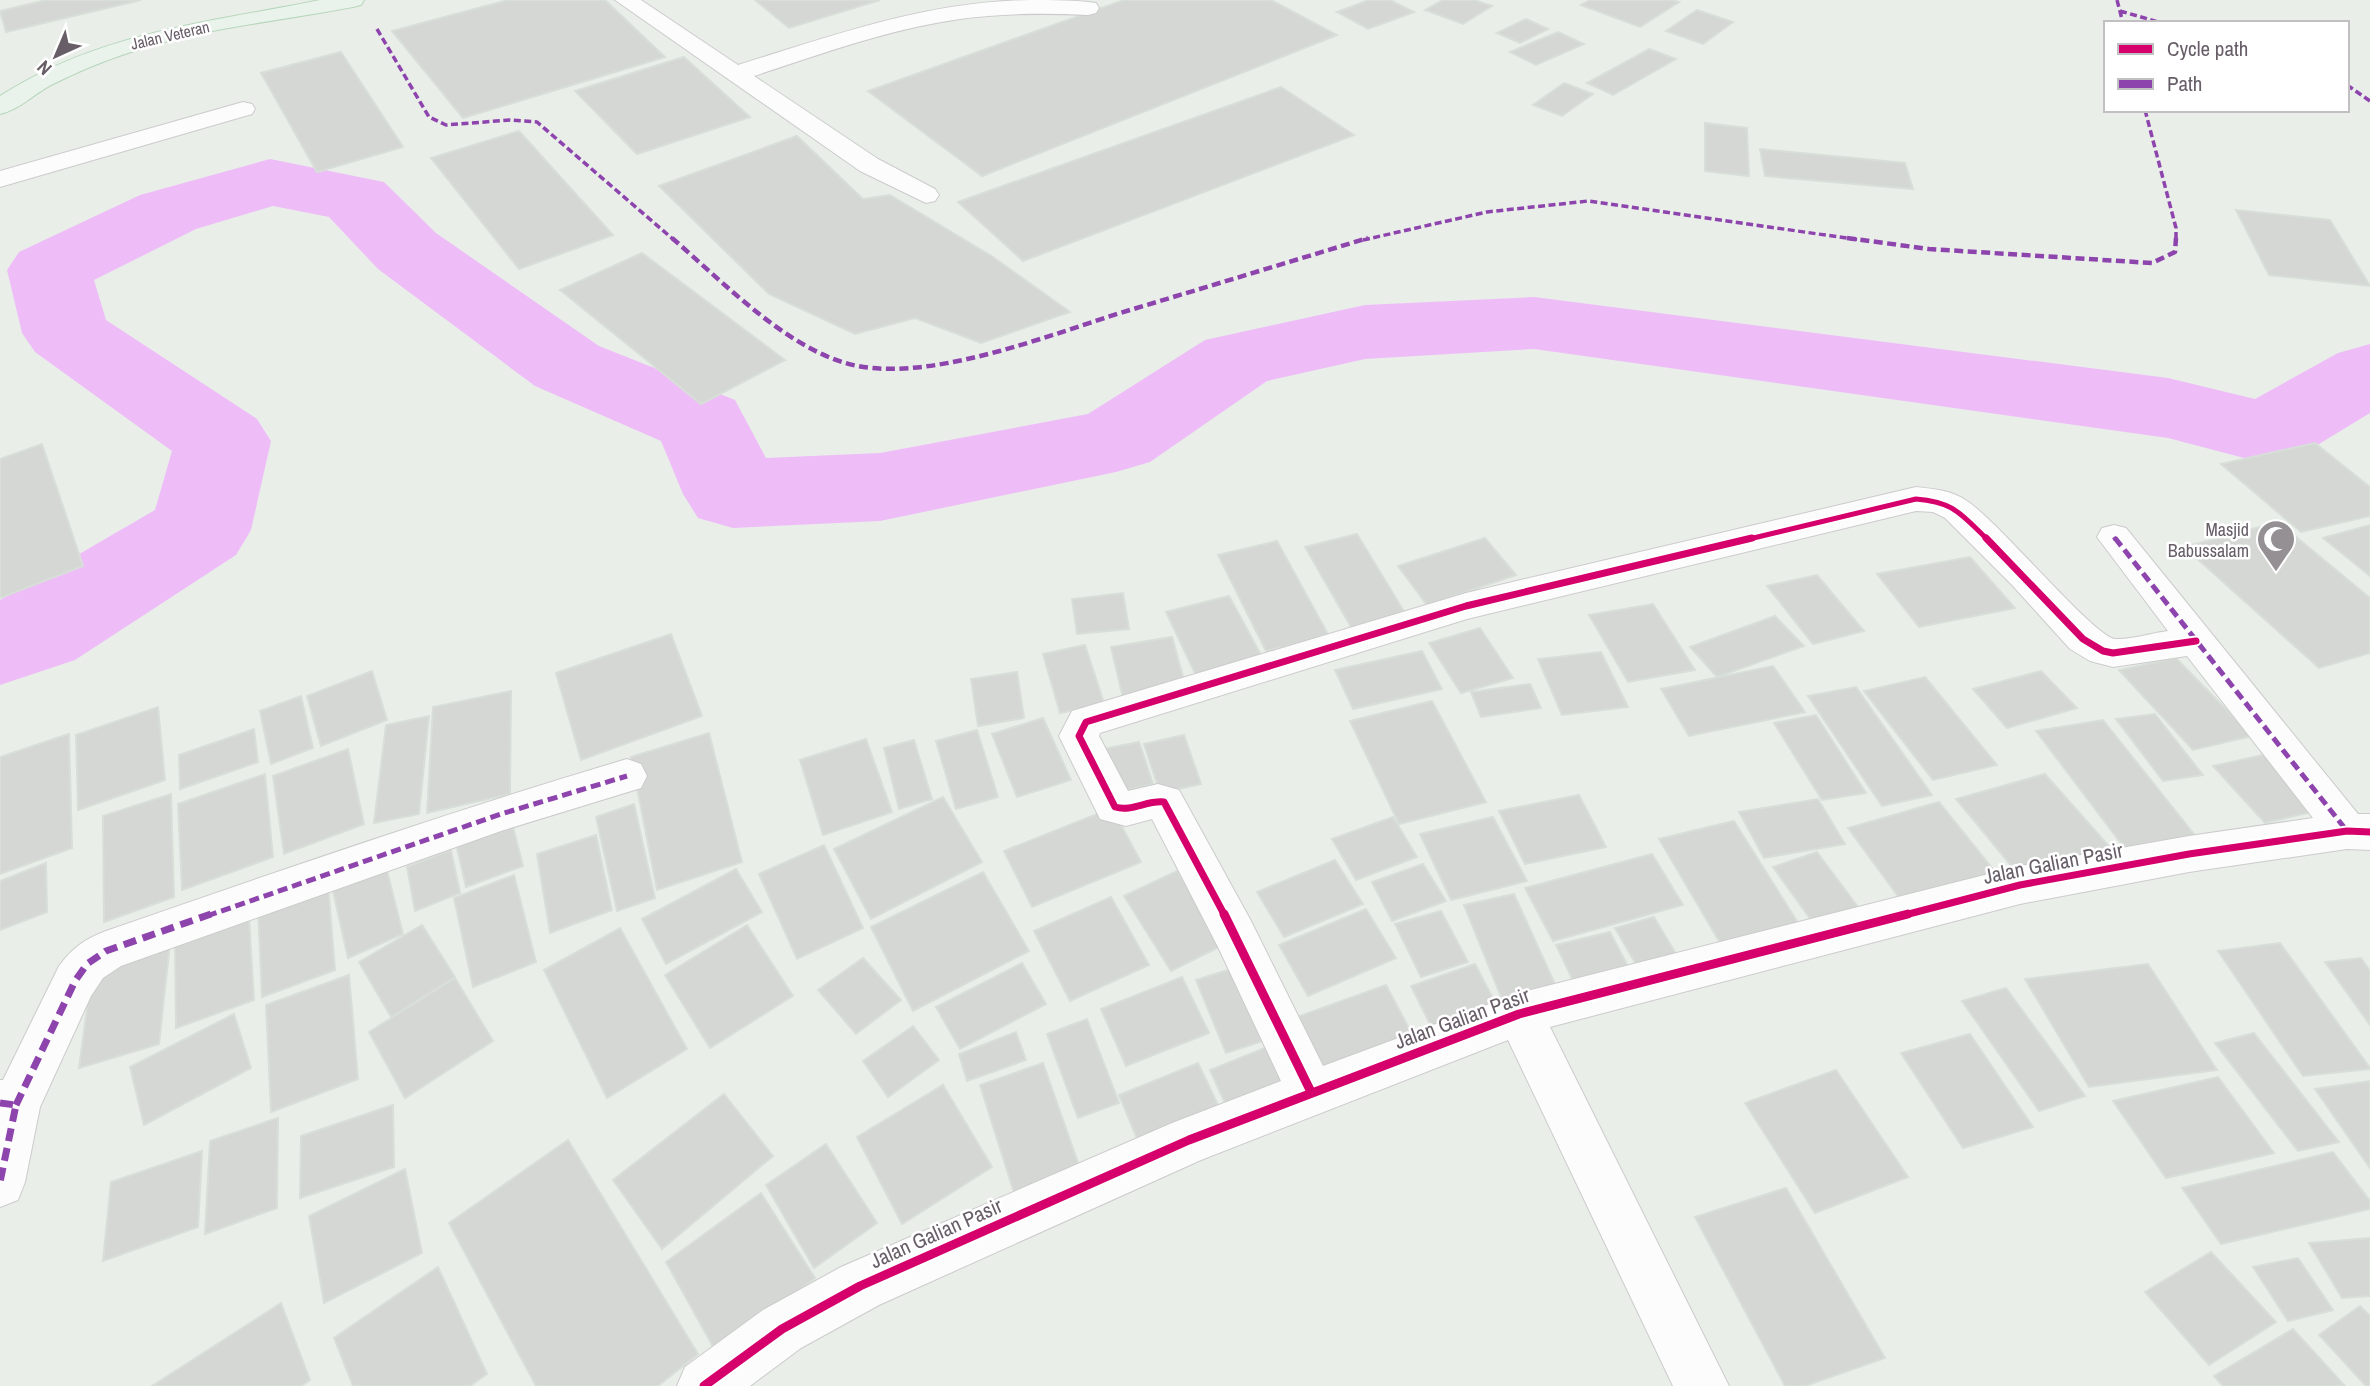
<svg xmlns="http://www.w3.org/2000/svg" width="2370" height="1386" font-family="'Archivo Narrow',sans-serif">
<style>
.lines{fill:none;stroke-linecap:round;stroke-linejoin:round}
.river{fill:#eebdf8;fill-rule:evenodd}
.building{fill:#d4d7d4;stroke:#d8ded8;stroke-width:2}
.minor-casing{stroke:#cbcbcb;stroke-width:2}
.major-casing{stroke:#b6d6ba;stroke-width:2}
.minor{fill:#fcfcfc;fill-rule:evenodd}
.major{fill:#e9f3ec;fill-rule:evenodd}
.quiet-far3{stroke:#8e44ad;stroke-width:3.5;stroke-dasharray:7 3.5;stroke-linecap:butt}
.quiet-far2{stroke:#8e44ad;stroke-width:4.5;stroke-dasharray:9 4.5;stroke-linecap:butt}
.quiet-far1{stroke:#8e44ad;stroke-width:5;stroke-dasharray:10 5;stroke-linecap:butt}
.quiet{stroke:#8e44ad;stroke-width:7;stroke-dasharray:13 7;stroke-linecap:butt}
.cycleway-far2-casing{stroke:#fff;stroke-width:9}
.cycleway-far1-casing{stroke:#fff;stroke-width:11}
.cycleway-casing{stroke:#fff;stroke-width:13}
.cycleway-far2{stroke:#d6006c;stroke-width:5}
.cycleway-far1{stroke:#d6006c;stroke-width:7}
.cycleway{stroke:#d6006c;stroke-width:9}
.labels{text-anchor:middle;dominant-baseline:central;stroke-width:5;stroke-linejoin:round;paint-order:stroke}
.far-street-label{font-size:16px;fill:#675e67;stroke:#fff}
.poi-label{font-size:18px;fill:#675e67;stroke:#fff;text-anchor:end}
.near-street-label{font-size:21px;fill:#675e67;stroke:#fff}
</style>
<rect width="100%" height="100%" fill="#e9eee9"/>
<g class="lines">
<path class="river" d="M 270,159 L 384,182 L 436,233 L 599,346 L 735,400 L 766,458 L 880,453 L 1088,414 L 1205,340 L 1365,305 L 1534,297 L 2168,378 L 2255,399 L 2338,353 L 2370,344 L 2370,413 L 2301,455 L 2267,464 L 2168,438 L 1534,349 L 1365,359 L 1267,381 L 1150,462 L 1116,472 L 880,521 L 733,528 L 698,518 L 683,494 L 661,441 L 535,386 L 378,269 L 329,217 L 273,206 L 196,229 L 94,280 L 106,320 L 257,419 L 271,441 L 251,530 L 236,555 L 75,660 L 0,685 L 0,600 L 155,510 L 172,451 L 35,352 L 22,333 L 7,270 L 19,252 L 140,195 Z"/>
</g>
<path class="building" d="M 46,0 L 141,0 L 6,32 L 0,11 Z
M 508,0 L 605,0 L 665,57 L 463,118 L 392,31 Z
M 755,0 L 880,0 L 789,28 Z
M 1124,0 L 1271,0 L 1337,35 L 982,176 L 868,91 Z
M 1369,0 L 1390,0 L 1414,12 L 1368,29 L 1337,12 Z
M 1443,0 L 1474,0 L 1492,6 L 1463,24 L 1425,10 Z
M 1590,0 L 1672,0 L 1679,2 L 1640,27 L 1581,5 Z
M 1697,10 L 1733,22 L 1703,44 L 1666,31 Z
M 1526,19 L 1548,29 L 1520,43 L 1497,33 Z
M 1558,32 L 1584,44 L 1536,65 L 1510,52 Z
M 1649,49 L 1676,59 L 1613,95 L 1587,83 Z
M 341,52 L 403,147 L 317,172 L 261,73 Z
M 684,57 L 750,117 L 637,154 L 575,91 Z
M 1564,83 L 1593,94 L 1562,116 L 1533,105 Z
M 1281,87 L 1354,135 L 1023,261 L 958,202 Z
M 1705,123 L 1747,128 L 1749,176 L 1705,171 Z
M 519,131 L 613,235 L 519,269 L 431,158 Z
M 797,136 L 863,199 L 890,195 L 993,257 L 1070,312 L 981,343 L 915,318 L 855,334 L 769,294 L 659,186 Z
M 1760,149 L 1905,163 L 1913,189 L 1765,176 Z
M 2236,210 L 2330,220 L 2370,286 L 2269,275 Z
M 642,253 L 785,360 L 701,404 L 560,290 Z
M 2315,443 L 2370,487 L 2370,516 L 2301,532 L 2221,464 Z
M 42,444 L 83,566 L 0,598 L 0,459 Z
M 2278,522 L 2370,598 L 2370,653 L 2319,668 L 2184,547 Z
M 2370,525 L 2370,576 L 2323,538 Z
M 1357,534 L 1405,613 L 1351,627 L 1305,547 Z
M 1485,538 L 1516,575 L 1427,605 L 1398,566 Z
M 1277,541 L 1329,636 L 1266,651 L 1218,555 Z
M 1970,557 L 2015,608 L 1919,627 L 1877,574 Z
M 1817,575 L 1864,631 L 1813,644 L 1767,586 Z
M 1123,593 L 1129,629 L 1077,634 L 1072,599 Z
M 1229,596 L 1267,666 L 1200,684 L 1166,612 Z
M 1653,604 L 1695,670 L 1628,682 L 1589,615 Z
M 1775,616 L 1804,646 L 1717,677 L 1690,647 Z
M 1480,628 L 1513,678 L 1461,693 L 1429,643 Z
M 671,634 L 702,716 L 581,760 L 556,673 Z
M 1172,637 L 1187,691 L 1124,702 L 1111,647 Z
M 1085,645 L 1104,703 L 1060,713 L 1043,654 Z
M 1422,651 L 1442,689 L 1353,709 L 1335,670 Z
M 1601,652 L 1628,707 L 1562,715 L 1538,659 Z
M 2176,658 L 2252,736 L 2193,750 L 2119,670 Z
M 1773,666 L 1805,712 L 1689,736 L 1661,689 Z
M 372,671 L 387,720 L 321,746 L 307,696 Z
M 2041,671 L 2077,708 L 2007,728 L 1973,689 Z
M 1017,672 L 1024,718 L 978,726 L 971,679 Z
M 1925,677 L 1997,765 L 1933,780 L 1864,691 Z
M 1530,684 L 1541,708 L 1481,717 L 1471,692 Z
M 1856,687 L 1932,795 L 1882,806 L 1808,696 Z
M 511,691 L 510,794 L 427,813 L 433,707 Z
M 301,696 L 313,748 L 271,764 L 260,711 Z
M 1432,701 L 1486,802 L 1399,824 L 1350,721 Z
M 158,707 L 165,780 L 78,810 L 76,735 Z
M 2155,714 L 2203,775 L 2163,781 L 2116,719 Z
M 1816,715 L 1866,793 L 1822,800 L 1774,723 Z
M 429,716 L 419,814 L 374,823 L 386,725 Z
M 1043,718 L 1071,780 L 1017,797 L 992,734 Z
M 2103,720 L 2197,838 L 2126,850 L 2036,731 Z
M 254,729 L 258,762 L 180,789 L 179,755 Z
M 977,730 L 998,797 L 956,809 L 936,741 Z
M 709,733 L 742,862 L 657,890 L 631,757 Z
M 69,734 L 72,848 L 0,874 L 0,757 Z
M 1184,735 L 1201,784 L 1160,793 L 1144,744 Z
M 866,739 L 892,812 L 823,835 L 800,760 Z
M 914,740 L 932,799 L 899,809 L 884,748 Z
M 1139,742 L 1153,784 L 1115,793 L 1103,749 Z
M 348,749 L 364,824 L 284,854 L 273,776 Z
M 2267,754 L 2320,810 L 2265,823 L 2213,766 Z
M 265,774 L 273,857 L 182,890 L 178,804 Z
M 2045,774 L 2115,853 L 2023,880 L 1956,799 Z
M 171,794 L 174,897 L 104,922 L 103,816 Z
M 1579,795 L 1606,847 L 1525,864 L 1499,811 Z
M 943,797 L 982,862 L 871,919 L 834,849 Z
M 1818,799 L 1845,844 L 1764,858 L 1739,812 Z
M 1939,802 L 2000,878 L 1906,907 L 1848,828 Z
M 634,804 L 655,898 L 617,911 L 596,817 Z
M 1112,808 L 1141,862 L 1032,907 L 1004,851 Z
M 1393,817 L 1417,857 L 1356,880 L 1332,839 Z
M 1493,817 L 1527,881 L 1451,900 L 1420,834 Z
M 1734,821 L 1800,926 L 1722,946 L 1659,839 Z
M 512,823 L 523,866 L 466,887 L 456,844 Z
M 596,835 L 612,910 L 550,933 L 537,854 Z
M 824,845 L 863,928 L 797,959 L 759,874 Z
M 451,850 L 460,893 L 415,911 L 407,867 Z
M 1817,852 L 1864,915 L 1819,931 L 1773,867 Z
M 1652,854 L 1683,905 L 1553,941 L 1525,888 Z
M 384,859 L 403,934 L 348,958 L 331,882 Z
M 1335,860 L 1363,904 L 1284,937 L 1257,892 Z
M 46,863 L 47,912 L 0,930 L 0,881 Z
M 1423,864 L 1446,901 L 1392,921 L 1372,882 Z
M 736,869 L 762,912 L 666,964 L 642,919 Z
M 1177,871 L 1225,944 L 1171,971 L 1124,896 Z
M 983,872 L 1029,951 L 913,1011 L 871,927 Z
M 514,875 L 536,962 L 473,987 L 454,898 Z
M 328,883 L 335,970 L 262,997 L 258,908 Z
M 1514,894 L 1559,993 L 1504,1004 L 1464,905 Z
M 1111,897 L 1149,965 L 1070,1001 L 1034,931 Z
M 1366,909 L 1396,958 L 1308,996 L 1279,945 Z
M 1441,911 L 1468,962 L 1421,977 L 1395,924 Z
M 1654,917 L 1679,959 L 1640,971 L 1615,928 Z
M 249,918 L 254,1000 L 176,1028 L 175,944 Z
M 422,925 L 455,977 L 391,1017 L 359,962 Z
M 747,925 L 793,996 L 710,1048 L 665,975 Z
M 620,928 L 687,1049 L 607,1098 L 544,970 Z
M 1610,932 L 1633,976 L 1578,991 L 1556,945 Z
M 170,943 L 159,1044 L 79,1068 L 93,965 Z
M 2280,943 L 2370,1068 L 2370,1069 L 2303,1076 L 2218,951 Z
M 863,958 L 901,1000 L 856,1034 L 818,990 Z
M 2361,958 L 2370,971 L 2370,1025 L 2325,962 Z
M 1022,963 L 1046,1004 L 960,1049 L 936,1007 Z
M 1475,964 L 1495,1002 L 1431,1026 L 1411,986 Z
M 2148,964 L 2217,1070 L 2089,1087 L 2025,979 Z
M 1244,965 L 1275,1037 L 1226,1053 L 1196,980 Z
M 349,975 L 358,1079 L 271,1112 L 266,1005 Z
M 1182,977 L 1209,1033 L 1126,1066 L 1101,1009 Z
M 455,978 L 493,1041 L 405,1098 L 369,1032 Z
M 1386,985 L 1412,1034 L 1310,1072 L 1286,1021 Z
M 2006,988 L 2085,1096 L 2039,1111 L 1962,1001 Z
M 234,1014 L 251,1068 L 144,1125 L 130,1067 Z
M 1087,1019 L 1119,1103 L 1078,1118 L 1047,1034 Z
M 913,1026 L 939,1060 L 888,1097 L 863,1061 Z
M 1016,1032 L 1026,1060 L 967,1081 L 959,1054 Z
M 2254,1033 L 2339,1142 L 2298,1151 L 2215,1043 Z
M 1970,1034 L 2033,1127 L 1963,1148 L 1901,1053 Z
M 1272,1045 L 1292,1086 L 1229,1112 L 1210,1070 Z
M 1043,1063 L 1082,1174 L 1016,1199 L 980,1085 Z
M 1198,1063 L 1219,1107 L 1138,1141 L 1119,1095 Z
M 1836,1070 L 1908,1177 L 1815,1213 L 1745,1103 Z
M 2218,1077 L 2274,1153 L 2166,1178 L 2113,1101 Z
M 2370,1081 L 2370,1168 L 2315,1089 Z
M 943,1085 L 992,1167 L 902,1224 L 857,1137 Z
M 724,1094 L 773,1156 L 662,1249 L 613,1180 Z
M 393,1105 L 394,1167 L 300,1198 L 301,1136 Z
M 278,1118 L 277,1208 L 205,1234 L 210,1141 Z
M 568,1140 L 698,1354 L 658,1386 L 536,1386 L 449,1223 Z
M 826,1144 L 877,1223 L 814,1268 L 766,1185 Z
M 202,1151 L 198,1227 L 103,1261 L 111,1182 Z
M 2333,1152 L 2370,1201 L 2370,1209 L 2221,1244 L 2182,1188 Z
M 405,1169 L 422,1253 L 324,1303 L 309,1216 Z
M 1786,1188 L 1885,1358 L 1805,1386 L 1785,1386 L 1695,1217 Z
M 761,1193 L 815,1278 L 716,1352 L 666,1262 Z
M 2370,1238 L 2370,1296 L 2342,1298 L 2309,1243 Z
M 2211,1252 L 2276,1322 L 2209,1365 L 2145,1292 Z
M 2298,1258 L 2333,1310 L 2288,1321 L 2253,1267 Z
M 438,1267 L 487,1374 L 470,1386 L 353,1386 L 334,1338 Z
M 281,1303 L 310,1380 L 301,1386 L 152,1386 Z
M 2360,1306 L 2370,1316 L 2370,1386 L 2366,1386 L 2319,1335 Z
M 2293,1329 L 2345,1386 L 2223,1386 L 2214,1376 Z"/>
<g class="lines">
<defs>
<path id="minor" d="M 615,0 L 641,0 L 738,65 C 834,35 929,1 1031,0 C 1052,0 1076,0 1096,3 L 1099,8 L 1096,13 L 1088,15 C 1045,13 1002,13 960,19 C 889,29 821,54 754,76 L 878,159 L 935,189 L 939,195 L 935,201 L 926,203 L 860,171 Z
M 243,102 L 252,104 L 255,109 L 252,114 L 0,187 L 0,171 Z
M 1916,487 C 1935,489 1951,490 1967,501 C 1997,520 2094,637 2115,639 C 2131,640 2151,633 2168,631 L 2097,537 L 2102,528 L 2114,525 L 2126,528 L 2358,814 L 2370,814 L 2370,850 L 2347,849 L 2189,872 L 2020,904 L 1550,1027 L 1729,1386 L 1673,1386 L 1508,1040 L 1201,1160 L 879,1305 L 801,1348 L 750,1386 L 677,1386 L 685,1367 L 763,1310 L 841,1267 L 1172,1123 L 1281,1081 L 1219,949 L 1152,819 L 1126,826 L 1100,819 L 1059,736 L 1072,711 L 1466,593 ZM 1916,511 L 1933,512 L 1945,518 L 2012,585 L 2070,649 L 2090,661 L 2113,667 L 2187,656 L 2313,818 L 2189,836 L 2020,866 L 1519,993 L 1323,1066 L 1251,921 L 1179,790 L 1158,784 L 1128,791 L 1099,736 L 1100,733 L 1467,619 Z
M 627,759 L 641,764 L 647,776 L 641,788 L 501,831 L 121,966 L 103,978 L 91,996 L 40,1107 L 25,1182 L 18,1200 L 0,1207 L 0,1080 L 3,1080 L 59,966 C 72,948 85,939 106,931 C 279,871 452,811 627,759 Z"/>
<path id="major" d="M 320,0 L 364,0 L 361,5 L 353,7 C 280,21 202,28 131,52 C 103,61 77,72 51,85 C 34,94 19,110 0,114 L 0,96 C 100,32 206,23 320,0 Z"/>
</defs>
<use href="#minor" class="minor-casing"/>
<use href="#major" class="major-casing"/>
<use href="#minor" class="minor"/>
<use href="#major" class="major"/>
<path class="quiet-far3" d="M 2117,0 L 2123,23
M 2120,11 L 2162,23
M 377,29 L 429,117 L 446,125 L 510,120 L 537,122 L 674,240
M 2347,85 L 2370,101
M 2145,110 L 2176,228 L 2176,240
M 1363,240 L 1487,212 L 1588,201 L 1860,240"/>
<path class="quiet-far2" d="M 672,238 C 722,281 780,342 842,362 C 921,388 1053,333 1130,310 C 1210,286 1289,262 1368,238
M 1847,238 L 1929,249 L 2152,263 L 2175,252 L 2176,238
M 2114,537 L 2116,540"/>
<path class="quiet-far1" d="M 2115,538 L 2347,831
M 207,916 L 501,814 L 627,776"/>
<path class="quiet" d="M 0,1103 L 16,1105 L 0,1182
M 16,1105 L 75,981 L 87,964 L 106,951 L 211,914"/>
<defs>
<path id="cycleway-far2" d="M 1745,540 L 1916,499 C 1954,502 1961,514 1988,540"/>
<path id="cycleway-far1" d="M 1986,538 L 2083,639 L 2103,651 L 2113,653 L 2196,641
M 1225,916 L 1164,802 C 1147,800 1132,812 1115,807 L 1079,736 L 1086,722 L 1466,606 L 1752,538
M 1901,916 L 2020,885 L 2189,854 L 2347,831 L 2370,832"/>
<path id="cycleway" d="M 1224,914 L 1311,1092
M 704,1386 L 782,1329 L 860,1286 L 1189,1140 L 1519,1014 L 1908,914"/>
</defs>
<use href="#cycleway-far2" class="cycleway-far2-casing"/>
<use href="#cycleway-far1" class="cycleway-far1-casing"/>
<use href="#cycleway" class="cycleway-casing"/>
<use href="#cycleway-far2" class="cycleway-far2"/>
<use href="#cycleway-far1" class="cycleway-far1"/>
<use href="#cycleway" class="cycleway"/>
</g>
<defs>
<symbol id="mosque-pin" viewBox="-11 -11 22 30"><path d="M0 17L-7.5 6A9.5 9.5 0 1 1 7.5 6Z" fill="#949094" stroke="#fff"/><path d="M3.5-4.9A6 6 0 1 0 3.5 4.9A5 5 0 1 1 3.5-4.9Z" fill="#fff"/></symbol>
</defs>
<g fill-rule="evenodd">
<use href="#mosque-pin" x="2254" y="517" width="44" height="60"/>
</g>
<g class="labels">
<g class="far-street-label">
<text transform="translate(170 35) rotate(-13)">Jalan Veteran</text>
</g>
<g class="poi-label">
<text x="2249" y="529">Masjid<tspan x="2249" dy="21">Babussalam</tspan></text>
</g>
<g class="near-street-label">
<text transform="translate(2053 863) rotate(-11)">Jalan Galian Pasir</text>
<text transform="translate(1462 1018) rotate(-20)">Jalan Galian Pasir</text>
<text transform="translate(936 1233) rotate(-24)">Jalan Galian Pasir</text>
</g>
</g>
<rect x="2104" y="21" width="245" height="91" fill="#ffffff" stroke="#c2bfc2" stroke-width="2"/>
<rect x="2118" y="44" width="35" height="10" fill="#d6006c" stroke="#c2bfc2" stroke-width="2"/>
<text x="2167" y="56" font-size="21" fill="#675e67">Cycle path</text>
<rect x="2118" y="79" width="35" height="10" fill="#8e44ad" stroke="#c2bfc2" stroke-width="2"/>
<text x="2167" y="91" font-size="21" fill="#675e67">Path</text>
<g transform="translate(56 56) rotate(224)" stroke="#ffffff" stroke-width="5" paint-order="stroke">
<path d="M0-5L12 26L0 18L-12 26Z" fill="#675e67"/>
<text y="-10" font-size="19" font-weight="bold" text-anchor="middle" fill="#675e67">N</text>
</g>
</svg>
